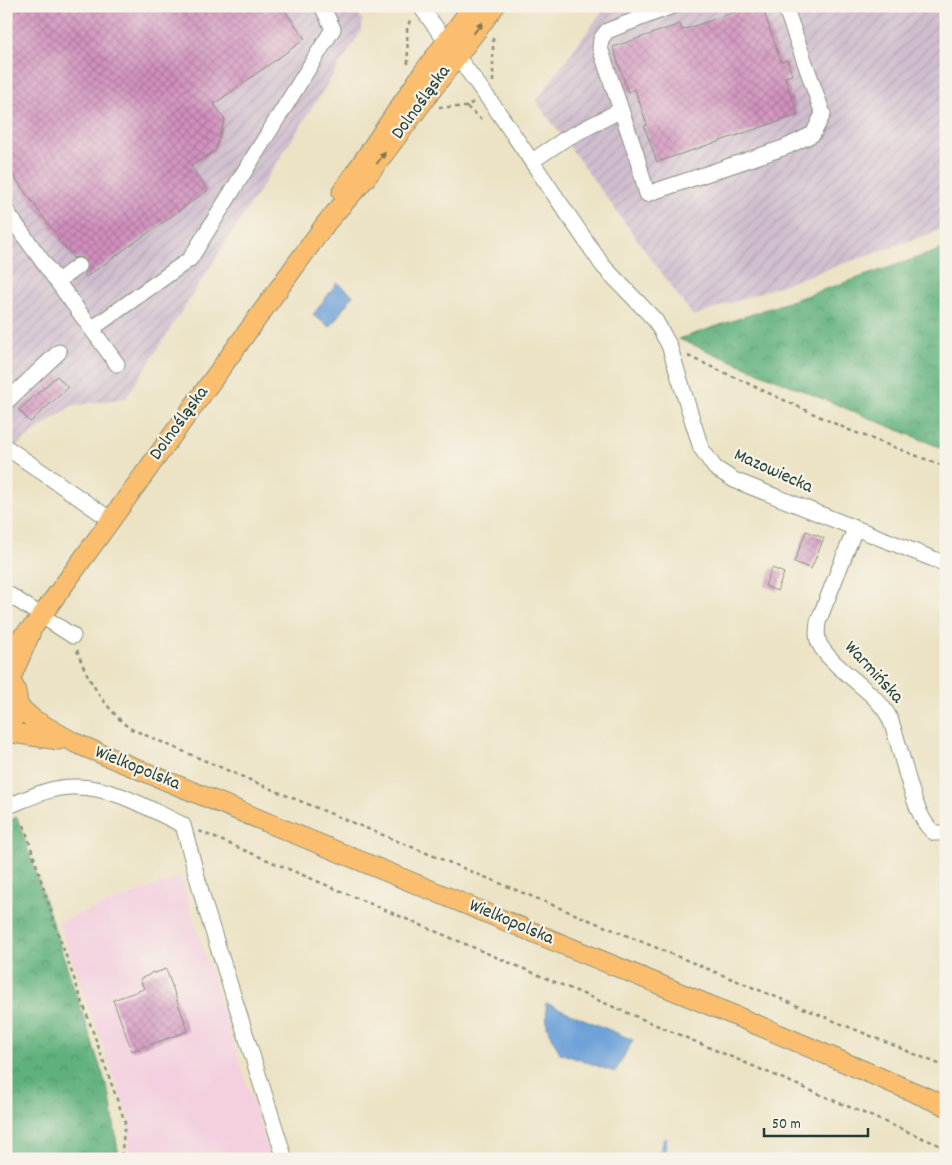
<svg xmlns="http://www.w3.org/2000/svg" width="952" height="1165" font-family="Dekko,sans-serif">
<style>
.built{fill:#f3cfdf}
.industrial{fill:url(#industrial-furrows)}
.forest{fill:url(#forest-crowns);stroke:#3e7658}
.water{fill:#6da1d9;stroke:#466f86}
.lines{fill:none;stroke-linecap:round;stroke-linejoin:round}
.stream{stroke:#6da1d9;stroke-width:4.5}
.building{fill:url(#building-cross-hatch)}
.minor-casing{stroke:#86907c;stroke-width:17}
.major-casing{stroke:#86907c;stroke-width:21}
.path{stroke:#86907c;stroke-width:2.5;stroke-dasharray:4 4;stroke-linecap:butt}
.minor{stroke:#fff;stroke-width:15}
.major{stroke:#fbbe6e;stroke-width:19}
.oneway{fill:#82774e}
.labels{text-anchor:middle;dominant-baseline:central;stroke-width:4.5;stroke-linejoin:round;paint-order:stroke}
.street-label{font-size:19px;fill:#1f3d34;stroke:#f7f3e8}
</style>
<defs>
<pattern id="industrial-furrows" width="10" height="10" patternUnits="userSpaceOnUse" patternTransform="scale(1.25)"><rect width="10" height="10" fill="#cfbdce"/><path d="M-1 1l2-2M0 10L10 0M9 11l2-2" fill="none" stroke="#b1a3b2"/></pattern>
<pattern id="forest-crowns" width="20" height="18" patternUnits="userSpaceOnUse" patternTransform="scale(1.25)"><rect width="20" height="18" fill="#5eb07c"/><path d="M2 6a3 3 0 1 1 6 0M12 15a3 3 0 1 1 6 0" fill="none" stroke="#4d9066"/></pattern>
<pattern id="building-cross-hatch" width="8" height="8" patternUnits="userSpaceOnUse" patternTransform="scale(1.25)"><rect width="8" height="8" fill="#d18fbe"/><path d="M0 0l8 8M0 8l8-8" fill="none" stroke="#a9769b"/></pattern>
</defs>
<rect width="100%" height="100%" fill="#f7f3e8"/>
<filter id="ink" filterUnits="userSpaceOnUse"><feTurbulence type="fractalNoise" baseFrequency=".02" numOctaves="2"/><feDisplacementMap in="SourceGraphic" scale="10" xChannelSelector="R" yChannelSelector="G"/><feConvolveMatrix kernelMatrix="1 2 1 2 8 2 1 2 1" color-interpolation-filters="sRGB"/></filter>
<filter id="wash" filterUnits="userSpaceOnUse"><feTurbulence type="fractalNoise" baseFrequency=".0096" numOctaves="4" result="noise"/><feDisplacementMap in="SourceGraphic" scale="20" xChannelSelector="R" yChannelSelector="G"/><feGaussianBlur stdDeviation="1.12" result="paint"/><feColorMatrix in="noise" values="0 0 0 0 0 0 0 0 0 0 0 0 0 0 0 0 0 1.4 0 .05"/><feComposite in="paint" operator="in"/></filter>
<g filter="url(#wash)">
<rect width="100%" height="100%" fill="#ece3c5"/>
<path class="built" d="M 180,877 L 271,1159 L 156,1159 L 129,1155 L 129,1119 L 58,922 Z"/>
<path class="industrial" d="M 6,6 L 352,6 L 362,19 L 362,30 L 126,398 L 71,406 L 6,453 Z
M 606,6 L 946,6 L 946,228 L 693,316 L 536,101 Z"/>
<path class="forest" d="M 946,248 L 946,450 L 679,339 Z
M 17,817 L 110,1096 L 119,1159 L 6,1159 L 6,822 Z"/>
<path class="water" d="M 337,283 L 353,295 L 330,327 L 313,315 Z
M 546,1003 L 633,1040 L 615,1072 L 560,1053 L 547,1026 Z"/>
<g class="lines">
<path class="stream" d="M 661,1159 L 665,1140"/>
</g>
<g id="blocks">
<path class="building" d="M 6,6 L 282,6 L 305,39 L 214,104 L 225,119 L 215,151 L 191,166 L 208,190 L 86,277 L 84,274 L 87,269 L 86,261 L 81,257 L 73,258 L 6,166 Z
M 753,6 L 762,6 L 781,62 L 787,60 L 792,75 L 785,77 L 798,115 L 657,162 L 644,126 L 647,125 L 635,89 L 628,92 L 613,47 L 680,24 L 682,30 Z
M 57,376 L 68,388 L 30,422 L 19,410 Z
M 806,531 L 824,538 L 811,569 L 794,562 Z
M 772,568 L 784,573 L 777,591 L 765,586 Z
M 166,969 L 188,1031 L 132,1051 L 113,1000 L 144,989 L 140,979 L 149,975 L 152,972 L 155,973 Z"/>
</g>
</g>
<g filter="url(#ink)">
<use href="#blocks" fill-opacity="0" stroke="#86907c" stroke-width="1"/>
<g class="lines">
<defs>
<path id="minor" d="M 420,6 L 496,109 L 603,266 L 655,320 L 669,345 L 701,448 L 715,468 L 734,480 L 946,564
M 672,6 L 607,31 L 601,39 L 600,48 L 636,154 L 647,194 L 786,147 L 813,134 L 823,114 L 785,6
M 532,161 L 565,139 L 621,110
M 6,211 L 117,364
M 58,281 L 78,266
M 93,328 L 190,259 L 333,29 L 322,6
M 6,402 L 59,352
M 6,447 L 111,520
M 855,529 L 818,622 C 817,630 816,638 820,645 C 835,671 875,690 889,717 C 902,744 912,820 935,833 L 946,833
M 8,594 L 73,636
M 6,807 C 27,799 49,787 72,787 C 111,785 149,809 183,825 L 205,906 L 283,1153"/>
<path id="major" d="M 342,192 L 422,74 L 473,6
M 6,652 L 34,626 L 327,222 L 365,179 L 495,6
M 6,676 C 18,687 19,702 16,716
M 10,680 L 30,634
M 18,706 L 33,719 L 75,743 L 755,1024 L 946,1106
M 6,732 L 59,740"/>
</defs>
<use href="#minor" class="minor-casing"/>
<use href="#major" class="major-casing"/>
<path class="path" d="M 408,64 L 407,28 L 411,18
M 493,82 L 493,35
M 439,107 L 467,107 L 473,102
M 467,107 L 481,119
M 688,356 L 849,430 L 946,467
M 77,650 C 87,680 105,707 129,728 L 271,789 L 946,1067
M 24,825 L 54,922 L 125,1122 L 121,1159
M 199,831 L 946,1148"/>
<use href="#minor" class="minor"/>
<use href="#major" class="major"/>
</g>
<defs><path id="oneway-solid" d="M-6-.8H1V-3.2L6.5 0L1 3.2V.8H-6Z" transform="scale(1.25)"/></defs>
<g class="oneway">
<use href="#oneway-solid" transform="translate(478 28) rotate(-52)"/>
<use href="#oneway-solid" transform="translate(381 158) rotate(-53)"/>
</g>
</g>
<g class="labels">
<g class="street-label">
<text transform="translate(422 103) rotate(-54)">Dolnośląska</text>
<text transform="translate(180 424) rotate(-54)">Dolnośląska</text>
<text transform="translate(773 472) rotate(24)">Mazowiecka</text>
<text transform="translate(873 673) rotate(47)">Warmińska</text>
<text transform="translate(137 769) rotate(22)">Wielkopolska</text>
<text transform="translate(511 923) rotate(23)">Wielkopolska</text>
</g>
</g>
<rect width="952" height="1165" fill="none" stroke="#f7f3e8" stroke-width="25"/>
<path d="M764 1128v8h104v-8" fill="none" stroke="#1f3d34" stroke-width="2.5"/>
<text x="772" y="1128" font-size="15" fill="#1f3d34" stroke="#f7f3e8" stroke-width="4" paint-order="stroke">50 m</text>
</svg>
